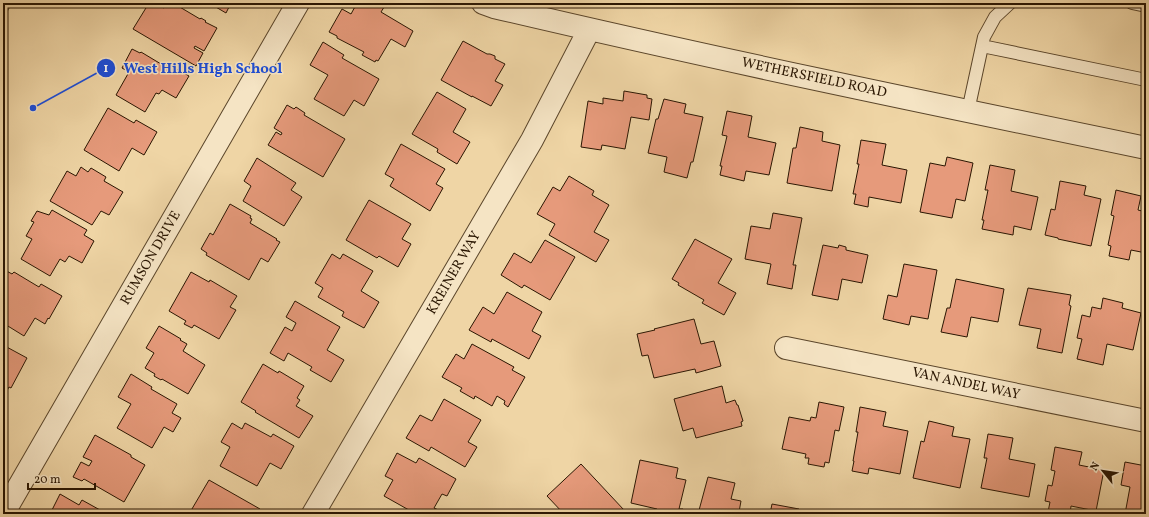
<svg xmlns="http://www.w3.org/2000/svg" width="1149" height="517" font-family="Vollkorn,serif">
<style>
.green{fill:#bebc83;stroke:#746942}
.building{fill:#e69a7b;stroke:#2a1602}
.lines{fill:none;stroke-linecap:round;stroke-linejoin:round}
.lane-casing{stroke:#5b462b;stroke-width:14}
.street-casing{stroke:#5b462b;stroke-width:24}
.lane{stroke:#f5e4c4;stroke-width:12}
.street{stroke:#f5e4c4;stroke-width:22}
.labels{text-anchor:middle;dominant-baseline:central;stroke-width:3;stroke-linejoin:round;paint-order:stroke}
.street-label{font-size:14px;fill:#2a1602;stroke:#f5e4c4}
.leader{fill:none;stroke:#1d4ed8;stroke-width:1.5}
.callout-dot{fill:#1d4ed8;stroke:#f5e4c4;stroke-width:1.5}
.mark-label{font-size:12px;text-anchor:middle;font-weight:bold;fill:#fff}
.callout-label{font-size:15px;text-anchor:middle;font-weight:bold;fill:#1d4ed8;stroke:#f5e4c4;stroke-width:3;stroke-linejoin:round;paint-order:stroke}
</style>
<rect width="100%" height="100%" fill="#efd5a5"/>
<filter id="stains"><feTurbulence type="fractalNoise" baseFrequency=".005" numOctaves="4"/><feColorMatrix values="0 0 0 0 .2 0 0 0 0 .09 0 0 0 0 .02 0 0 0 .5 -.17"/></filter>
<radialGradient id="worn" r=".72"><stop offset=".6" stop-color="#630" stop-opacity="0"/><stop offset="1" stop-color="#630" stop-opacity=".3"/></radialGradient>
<path class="green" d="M 3,3 L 12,3 L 3,19 Z"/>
<path class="building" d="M 149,3 L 155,3 L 164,8 L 168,3 L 173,3 L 200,19 L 201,18 L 206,21 L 205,22 L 217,28 L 204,51 L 195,46 L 194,48 L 203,53 L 196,66 L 133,29 Z
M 209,3 L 231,3 L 226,13 Z
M 357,3 L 386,4 L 381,12 L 413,31 L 405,47 L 391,39 L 378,61 L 376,60 L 375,62 L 362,55 L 364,52 L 337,38 L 337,36 L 329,32 L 342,9 L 351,14 Z
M 463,41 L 487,54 L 490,54 L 495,56 L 495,59 L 505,64 L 495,81 L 503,85 L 491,106 L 472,96 L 472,97 L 441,80 Z
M 323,42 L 344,55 L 342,58 L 379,79 L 364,106 L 354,100 L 344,116 L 314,99 L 328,75 L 310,65 Z
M 132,49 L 140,53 L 141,52 L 166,67 L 168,64 L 189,76 L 176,98 L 162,90 L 159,94 L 156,93 L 145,112 L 116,95 L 129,72 L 122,68 Z
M 624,91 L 647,95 L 647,98 L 652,99 L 649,120 L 631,117 L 625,149 L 602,145 L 601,150 L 581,147 L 588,101 L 603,104 L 603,98 L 623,101 Z
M 437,92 L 466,109 L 453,132 L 470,142 L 457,164 L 437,152 L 438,149 L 412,134 Z
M 664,99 L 686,104 L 684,113 L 703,117 L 693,162 L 691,162 L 687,178 L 664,172 L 667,157 L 648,153 L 656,119 L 658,119 Z
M 287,105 L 294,109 L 296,107 L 305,113 L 304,115 L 345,139 L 323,177 L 268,145 L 276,132 L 281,135 L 282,133 L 274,128 Z
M 108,108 L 134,123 L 136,120 L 157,132 L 144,155 L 132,148 L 119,171 L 84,150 Z
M 727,111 L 752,116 L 748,137 L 776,143 L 769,175 L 746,171 L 744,181 L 720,175 L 722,166 L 720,166 L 727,136 L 722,135 Z
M 800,127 L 823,132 L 822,141 L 840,145 L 832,191 L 787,183 L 793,148 L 796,148 Z
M 861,140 L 886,144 L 882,165 L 907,170 L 901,203 L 869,197 L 868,207 L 854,204 L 856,194 L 853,194 L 859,164 L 857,164 Z
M 401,144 L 445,169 L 436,184 L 443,188 L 430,211 L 390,186 L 394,179 L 385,174 Z
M 947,157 L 973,163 L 965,201 L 956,199 L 952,218 L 920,212 L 930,163 L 945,166 Z
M 257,158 L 296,183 L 291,190 L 302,197 L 284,226 L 243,201 L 251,186 L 244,181 Z
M 990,165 L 1015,170 L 1011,191 L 1038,197 L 1031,230 L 1014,226 L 1013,235 L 982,229 L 984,220 L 982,220 L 988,190 L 985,190 Z
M 81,167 L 88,172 L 91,168 L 106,177 L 104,181 L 123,192 L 109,215 L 101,211 L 92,225 L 50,201 L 67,171 L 76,176 Z
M 569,176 L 594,191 L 592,195 L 609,205 L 594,232 L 609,240 L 596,262 L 549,235 L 555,224 L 537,214 L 553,187 L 560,191 Z
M 1060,181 L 1086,186 L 1084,195 L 1101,199 L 1091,246 L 1058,239 L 1058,238 L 1045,235 L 1051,209 L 1055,210 Z
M 1116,190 L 1141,196 L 1138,210 L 1146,212 L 1146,253 L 1131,250 L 1129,260 L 1109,256 L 1111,246 L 1108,245 L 1114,216 L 1111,215 Z
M 369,200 L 411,224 L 402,239 L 411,244 L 398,267 L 379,256 L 377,258 L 346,240 Z
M 230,204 L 251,216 L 250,218 L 252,219 L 250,223 L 277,239 L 276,240 L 280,242 L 268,262 L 261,258 L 249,280 L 206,255 L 207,253 L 201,249 L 210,233 L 213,235 Z
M 52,210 L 87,230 L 84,235 L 94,241 L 82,263 L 69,256 L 65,262 L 60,259 L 50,276 L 21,259 L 32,239 L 26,236 L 34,222 L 31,221 L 37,211 L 49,215 Z
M 773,213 L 802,218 L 793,265 L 796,265 L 792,289 L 767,284 L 771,264 L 745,259 L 751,226 L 770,229 Z
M 695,239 L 732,259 L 718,283 L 736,293 L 724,315 L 702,303 L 704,300 L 678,285 L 679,283 L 672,279 Z
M 545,240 L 575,257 L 550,300 L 524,285 L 522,288 L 501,275 L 514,253 L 531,263 Z
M 823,245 L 838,248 L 839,245 L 846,247 L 846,250 L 868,255 L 862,283 L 842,279 L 838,300 L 812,295 Z
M 332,254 L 340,259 L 343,254 L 373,271 L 361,291 L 379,302 L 364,328 L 342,316 L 344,312 L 318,297 L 323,288 L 315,283 Z
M 904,264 L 937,270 L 928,319 L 911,316 L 909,325 L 883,319 L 888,295 L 897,297 Z
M 3,269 L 12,274 L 14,272 L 39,287 L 41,284 L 62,296 L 49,319 L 48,318 L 45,324 L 35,318 L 24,336 L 3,323 Z
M 191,272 L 209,282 L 210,280 L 237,296 L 230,307 L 236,310 L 219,339 L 194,325 L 192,328 L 184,324 L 186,321 L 169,311 Z
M 956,279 L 1004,289 L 998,322 L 971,317 L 967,337 L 941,332 L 947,308 L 950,308 Z
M 1028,288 L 1071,295 L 1069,305 L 1071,306 L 1062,353 L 1037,348 L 1041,329 L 1019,325 Z
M 507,292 L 542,312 L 532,331 L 541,336 L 529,359 L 492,339 L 491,342 L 469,330 L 483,307 L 494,314 Z
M 1103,298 L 1123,303 L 1122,308 L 1141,313 L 1133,350 L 1107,344 L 1103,365 L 1077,359 L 1082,339 L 1077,338 L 1082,315 L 1090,317 L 1092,307 L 1101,309 Z
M 295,301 L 340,327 L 327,350 L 344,360 L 331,382 L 310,370 L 312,367 L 288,353 L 284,361 L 270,353 L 285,327 L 292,331 L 296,323 L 286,317 Z
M 694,319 L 701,344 L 714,341 L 721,366 L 696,373 L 695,369 L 654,378 L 648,355 L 642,356 L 637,334 L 655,330 L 654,329 Z
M 159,326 L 181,339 L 180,340 L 187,344 L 183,351 L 205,365 L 188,394 L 162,379 L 161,380 L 154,376 L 155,374 L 145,368 L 154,353 L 146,348 Z
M 472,344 L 514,367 L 512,370 L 525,377 L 508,407 L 504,404 L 505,401 L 497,396 L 492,406 L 475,396 L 474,399 L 460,391 L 462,388 L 442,377 L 456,354 L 464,359 Z
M 3,345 L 27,358 L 11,388 L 9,387 L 4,396 L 3,395 Z
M 263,364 L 278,373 L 279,371 L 304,386 L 297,398 L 300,400 L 296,406 L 313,416 L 299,438 L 255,412 L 256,411 L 241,402 Z
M 131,374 L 152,387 L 151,389 L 177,404 L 172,413 L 181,418 L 173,432 L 164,427 L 152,448 L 117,428 L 131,404 L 118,397 Z
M 722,386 L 726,403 L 735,400 L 737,405 L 738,405 L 743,421 L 741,422 L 742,426 L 696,438 L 693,428 L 683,431 L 674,399 Z
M 444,399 L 481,420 L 468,442 L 477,447 L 465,467 L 431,447 L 429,451 L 406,438 L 420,415 L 432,421 Z
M 819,402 L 844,407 L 839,431 L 835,430 L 829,463 L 825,462 L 824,467 L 808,464 L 809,458 L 805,458 L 806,454 L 782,449 L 789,417 L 810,421 L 811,417 L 816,418 Z
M 860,407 L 886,412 L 883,426 L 908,431 L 900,474 L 869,468 L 868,474 L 852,471 L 854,461 L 853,461 L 858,432 L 856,432 Z
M 929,421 L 954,427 L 952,436 L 970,439 L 960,488 L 913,478 L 921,441 L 924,442 Z
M 232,423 L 242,429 L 245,423 L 271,437 L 273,434 L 294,446 L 281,469 L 270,463 L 257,486 L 220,466 L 230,447 L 221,442 Z
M 988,434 L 1013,438 L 1009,459 L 1035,464 L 1029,497 L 981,488 L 987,458 L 984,458 Z
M 95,435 L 131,455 L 131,457 L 145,465 L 124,502 L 84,479 L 82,481 L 73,477 L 81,462 L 89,466 L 92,461 L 83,457 Z
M 1055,447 L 1082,452 L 1079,465 L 1104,470 L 1096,511 L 1071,506 L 1070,514 L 1057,514 L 1048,512 L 1050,502 L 1045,501 L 1048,485 L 1052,486 L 1055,471 L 1051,470 Z
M 397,453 L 416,463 L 419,458 L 456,479 L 447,496 L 442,494 L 434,508 L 443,512 L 442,514 L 416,514 L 384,496 L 393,480 L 385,476 Z
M 640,460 L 678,468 L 676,478 L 686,480 L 679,509 L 683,509 L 682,514 L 656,514 L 657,509 L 631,503 Z
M 1125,462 L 1146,466 L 1146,514 L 1125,514 L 1130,487 L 1121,485 Z
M 581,464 L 624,510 L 620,514 L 564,514 L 547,496 Z
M 708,477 L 735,483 L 731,499 L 741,501 L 739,512 L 750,514 L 698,514 Z
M 209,480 L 260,509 L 257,514 L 189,514 Z
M 60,494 L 79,505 L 82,500 L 100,510 L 97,514 L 50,514 Z
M 772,504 L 799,509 L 798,514 L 770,514 Z"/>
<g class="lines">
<defs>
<path id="lane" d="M 1132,3 L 1146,6
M 982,46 L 1146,80
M 968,111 L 984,37 L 995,17 L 1010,3"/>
<path id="street" d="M 483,3 L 494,7 C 710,58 928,103 1146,148
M 786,348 L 1146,421
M 3,514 L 298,3
M 313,514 L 532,140 L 589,30"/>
</defs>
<use href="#lane" class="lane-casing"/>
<use href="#street" class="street-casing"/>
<use href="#lane" class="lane"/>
<use href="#street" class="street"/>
</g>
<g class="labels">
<g class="street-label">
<text transform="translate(814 78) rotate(12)">WETHERSFIELD ROAD</text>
<text transform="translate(151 258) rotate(-60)">RUMSON DRIVE</text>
<text transform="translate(454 273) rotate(-60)">KREINER WAY</text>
<text transform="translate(966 384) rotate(12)">VAN ANDEL WAY</text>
</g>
</g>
<path class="leader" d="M33 108L106 68"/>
<g class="callout-dot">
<circle cx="33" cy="108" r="4"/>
<circle cx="106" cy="68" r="10"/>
</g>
<g class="mark-label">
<text x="106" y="72">1</text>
</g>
<g class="callout-label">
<text x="203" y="73">West Hills High School</text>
</g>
<rect width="1149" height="517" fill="none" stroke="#efd5a5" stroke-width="16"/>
<rect x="4" y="4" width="1141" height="509" fill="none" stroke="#2a1602" stroke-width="2"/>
<rect x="8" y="8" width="1133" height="501" fill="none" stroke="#2a1602"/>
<g transform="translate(1103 471) rotate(300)" stroke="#f5e4c4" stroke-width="3" paint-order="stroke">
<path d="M0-3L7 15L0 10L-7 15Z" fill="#2a1602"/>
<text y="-6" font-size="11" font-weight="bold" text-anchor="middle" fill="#2a1602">N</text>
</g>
<path d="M28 483v6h67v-6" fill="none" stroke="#2a1602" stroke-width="2"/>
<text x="34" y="483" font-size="12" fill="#2a1602" stroke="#f5e4c4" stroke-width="3" paint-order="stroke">20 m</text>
<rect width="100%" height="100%" filter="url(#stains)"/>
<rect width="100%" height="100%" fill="url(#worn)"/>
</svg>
